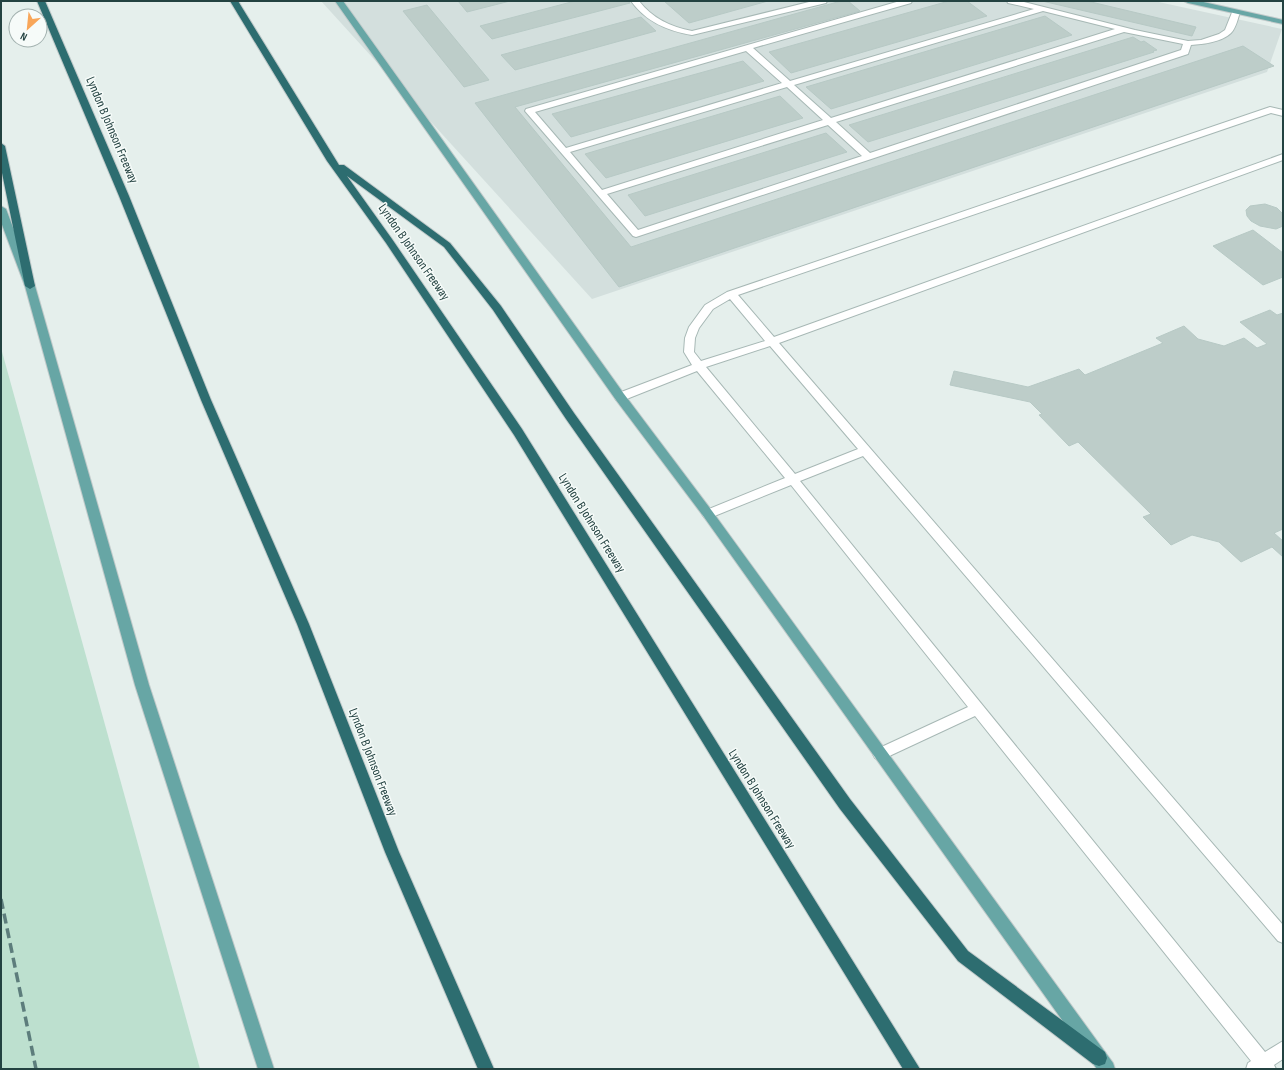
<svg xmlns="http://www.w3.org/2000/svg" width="1284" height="1070" font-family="'Sofia Sans Condensed',sans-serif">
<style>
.built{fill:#d3dfdd}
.green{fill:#bde0cf}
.building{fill:#bdcdc9;stroke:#b7c9c5}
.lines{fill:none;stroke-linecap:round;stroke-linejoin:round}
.minor-casing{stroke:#a7b8b5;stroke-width:2}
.major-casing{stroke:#c1caca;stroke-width:2}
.highway-casing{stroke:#c1caca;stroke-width:2}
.minor{fill:#fff;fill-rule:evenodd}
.major{fill:#67a6a5;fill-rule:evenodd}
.highway{fill:#2d6d70;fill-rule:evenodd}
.rail{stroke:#5d7d7c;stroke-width:3.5;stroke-dasharray:10 5;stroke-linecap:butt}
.labels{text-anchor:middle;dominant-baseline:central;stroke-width:3;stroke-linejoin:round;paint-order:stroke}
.street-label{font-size:13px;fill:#234241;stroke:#f6fbf9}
</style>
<rect width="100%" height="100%" fill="#e5efec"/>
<path class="built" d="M 321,1 L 1154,1 L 1282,29 L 1267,72 L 592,299 Z"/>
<path class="green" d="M 1,348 L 200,1069 L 1,1069 Z"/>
<path class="building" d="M 458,1 L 510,1 L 467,12 Z
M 575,1 L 627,1 L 630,3 L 492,39 L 480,26 Z
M 664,1 L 768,1 L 689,23 Z
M 841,1 L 848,1 L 860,11 L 515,107 L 631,247 L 1243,46 L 1274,66 L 619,287 L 475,103 Z
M 949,1 L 967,1 L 987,16 L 791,73 L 769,52 Z
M 1042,1 L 1087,1 L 1196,27 L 1192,36 Z
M 427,5 L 489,80 L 464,87 L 403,11 Z
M 1045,16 L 1072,35 L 831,109 L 806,87 Z
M 641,17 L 656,31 L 515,70 L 501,55 Z
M 1133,37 L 1141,42 L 1144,41 L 1157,50 L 1153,51 L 1154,52 L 868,142 L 849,125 Z
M 743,61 L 764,81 L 571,137 L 552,114 Z
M 780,96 L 803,118 L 606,178 L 585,154 Z
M 826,133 L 847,152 L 645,216 L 628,195 Z
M 1265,204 L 1277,208 L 1283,214 L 1283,226 L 1276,229 L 1260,226 L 1251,221 L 1247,216 L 1246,210 L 1250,206 Z
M 1253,230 L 1283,253 L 1283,277 L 1263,285 L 1213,246 Z
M 1270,310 L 1277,315 L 1283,313 L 1283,529 L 1274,533 L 1283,541 L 1283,557 L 1272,547 L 1241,562 L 1219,542 L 1192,535 L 1171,545 L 1143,517 L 1151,514 L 1078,442 L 1069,446 L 1039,415 L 1042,414 L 1030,402 L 950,385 L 954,371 L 1028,387 L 1079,369 L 1085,375 L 1163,343 L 1156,338 L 1184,326 L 1198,339 L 1224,346 L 1244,338 L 1257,348 L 1267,344 L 1240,322 Z"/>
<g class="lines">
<defs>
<path id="minor" d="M 631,1 L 639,1 C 652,18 671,27 692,31 L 813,1 L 827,1 L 826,3 L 692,35 C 668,31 646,22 631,1 Z
M 900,1 L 912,1 L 911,3 L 753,48 L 790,81 L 1034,9 L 1008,3 L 1007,1 L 1020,1 L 1135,30 L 1188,41 L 1201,40 L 1219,34 L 1225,30 L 1233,10 L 1236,10 L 1240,12 C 1238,18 1236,28 1231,33 C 1222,42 1204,44 1191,45 L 1188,54 L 636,237 L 633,236 L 525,111 L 526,109 ZM 1043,11 L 1115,29 L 831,118 L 794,85 ZM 1124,32 L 1183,44 L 1181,50 L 870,153 L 836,122 ZM 746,51 L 782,83 L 566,148 L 535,112 ZM 787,87 L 823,120 L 602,190 L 570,152 ZM 828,125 L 862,156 L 638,230 L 607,194 Z
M 1270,107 L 1283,110 L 1283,116 L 1271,113 L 738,295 L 774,337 L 1283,154 L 1283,160 L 779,343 L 1283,925 L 1283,943 L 1278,941 L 863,456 L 800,481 L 1265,1052 L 1283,1041 L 1283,1059 L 1274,1065 L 1276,1069 L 1246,1069 L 1248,1063 L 1251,1061 L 975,716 L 885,758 L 880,760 L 875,758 L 873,754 L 875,750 L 968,707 L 791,485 L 712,517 L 708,519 L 704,517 L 702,514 L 704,511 L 785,478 L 697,371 L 624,400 L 616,400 L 615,397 L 616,394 L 692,365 L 684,352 L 685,338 L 689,327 L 705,305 L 727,292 ZM 730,299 L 765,341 L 701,361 L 694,352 L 695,338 L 699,328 L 713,309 ZM 770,346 L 858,449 L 795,474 L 706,367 Z"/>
<path id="major" d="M 335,1 L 343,1 L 624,394 L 712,511 L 1113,1063 L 1115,1069 L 1097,1069 L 704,517 L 616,400 Z
M 1184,1 L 1199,1 L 1283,20 L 1283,24 L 1188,3 Z
M 1,206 L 6,209 L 35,286 L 149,685 L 274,1069 L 258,1069 L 135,685 L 25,286 L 1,222 Z"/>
<path id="highway" d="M 37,1 L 45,1 L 129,196 L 211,400 L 309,624 L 399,852 L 494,1069 L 478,1069 L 385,852 L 297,624 L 201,400 L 119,196 Z
M 230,1 L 238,1 L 339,165 L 344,165 L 450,243 L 501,306 L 574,413 L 850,799 L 968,951 L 1105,1052 L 1107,1058 L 1105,1064 L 1099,1066 L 1093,1064 L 958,961 L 840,809 L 566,419 L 493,310 L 444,247 L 347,176 L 392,239 L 522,429 L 920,1069 L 903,1069 L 514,435 L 386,243 L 327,161 Z
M 1,143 L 5,146 L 35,286 L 30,289 L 25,286 L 1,168 Z"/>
</defs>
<use href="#minor" class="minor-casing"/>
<use href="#major" class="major-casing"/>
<use href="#highway" class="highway-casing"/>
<use href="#minor" class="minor"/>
<use href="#major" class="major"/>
<use href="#highway" class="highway"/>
<path class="rail" d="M 1,899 L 36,1069"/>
</g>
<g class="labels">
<g class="street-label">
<text transform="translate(112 130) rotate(67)">Lyndon B Johnson Freeway</text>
<text transform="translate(414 252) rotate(55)">Lyndon B Johnson Freeway</text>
<text transform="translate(592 523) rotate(58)">Lyndon B Johnson Freeway</text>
<text transform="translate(373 762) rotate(69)">Lyndon B Johnson Freeway</text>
<text transform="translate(762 799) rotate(58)">Lyndon B Johnson Freeway</text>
</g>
</g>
<rect width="1284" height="1070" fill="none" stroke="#234241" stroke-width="4"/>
<g transform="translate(28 28) rotate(207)"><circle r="19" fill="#f6fbf9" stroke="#a2b1af"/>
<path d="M0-3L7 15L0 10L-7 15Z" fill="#f8a659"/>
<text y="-6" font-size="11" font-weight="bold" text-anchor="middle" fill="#234241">N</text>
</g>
</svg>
